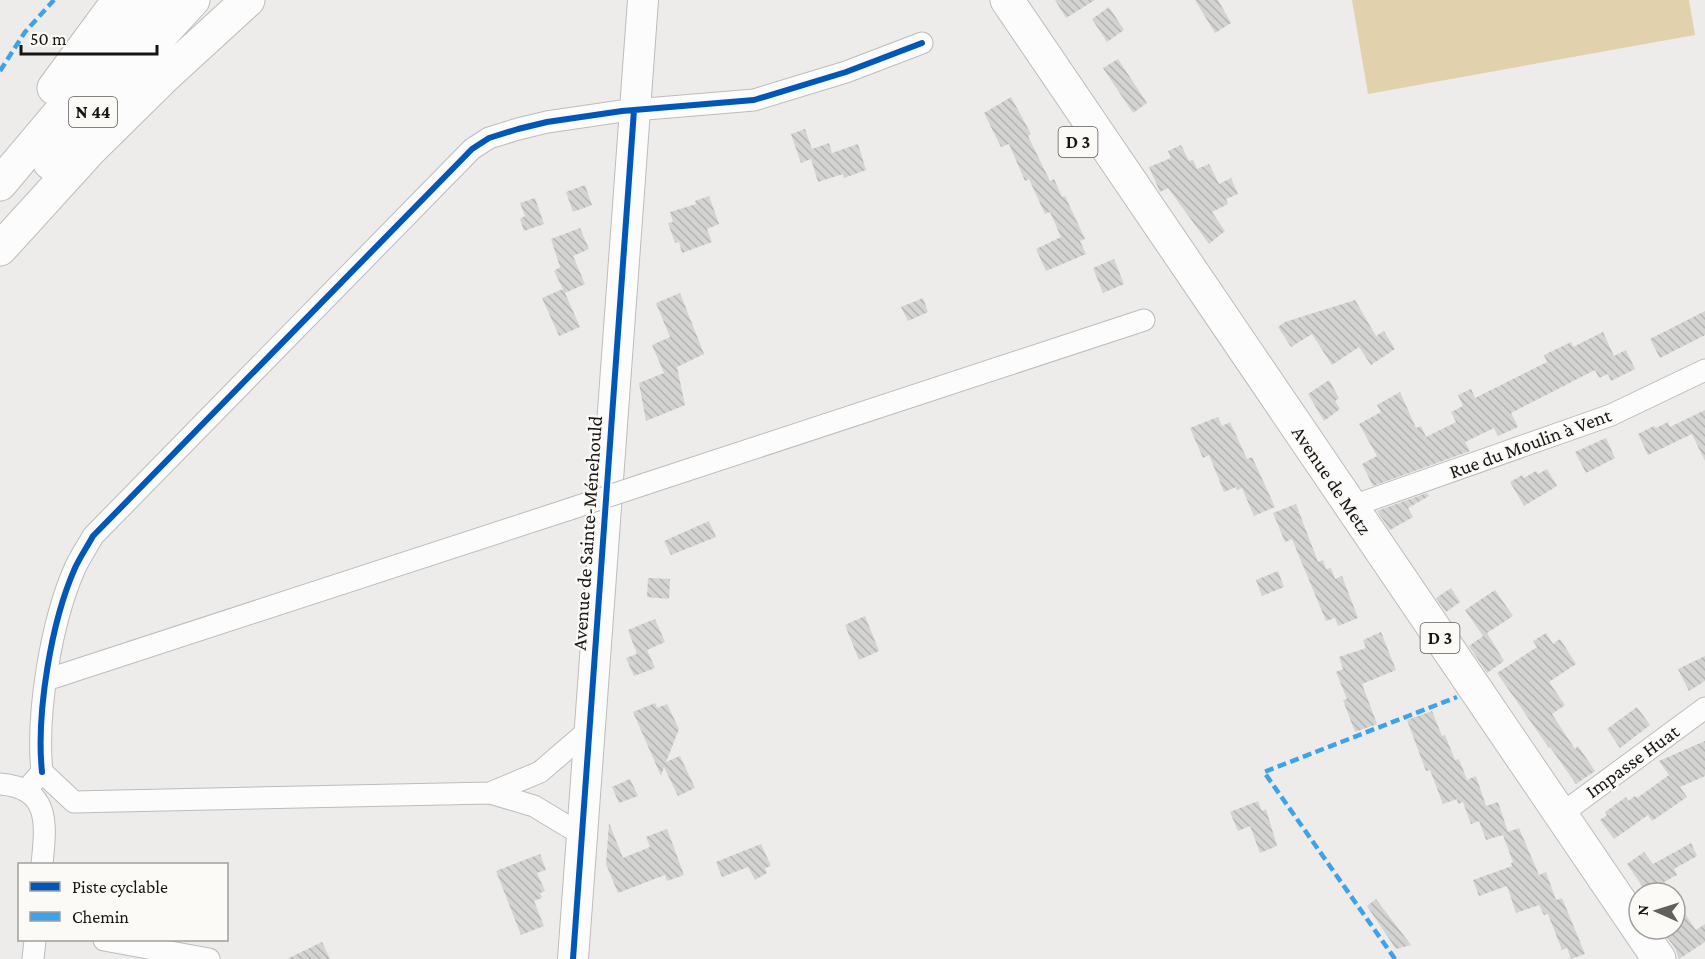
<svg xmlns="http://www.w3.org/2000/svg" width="1705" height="959" font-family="'Crimson Pro',serif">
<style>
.pitch{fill:#e2d1ad}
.building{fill:url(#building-back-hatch)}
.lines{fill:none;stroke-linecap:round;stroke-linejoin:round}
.street-casing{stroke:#bdbcbb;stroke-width:23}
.secondary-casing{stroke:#bdbcbb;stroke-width:32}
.primary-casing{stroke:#bdbcbb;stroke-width:35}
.street{stroke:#fcfcfc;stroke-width:21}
.secondary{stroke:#fcfcfc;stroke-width:30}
.primary{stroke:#fcfcfc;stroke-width:33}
.street-bridge-casing{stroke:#bdbcbb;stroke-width:23;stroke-linecap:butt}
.street-bridge{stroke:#fcfcfc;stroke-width:21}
.quiet{stroke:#3da2ea;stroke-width:4.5;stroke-dasharray:9 4.5;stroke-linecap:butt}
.cycleway-casing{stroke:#fcfaf7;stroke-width:10}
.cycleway{stroke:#0057b8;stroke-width:6}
.labels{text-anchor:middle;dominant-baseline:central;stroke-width:4.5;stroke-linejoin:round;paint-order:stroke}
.shield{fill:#fcfaf7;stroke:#5b5a58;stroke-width:1.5}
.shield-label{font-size:18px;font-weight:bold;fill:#161514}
.street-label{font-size:20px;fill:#161514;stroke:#fcfaf7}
</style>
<defs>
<pattern id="building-back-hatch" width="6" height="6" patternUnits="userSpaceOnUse" patternTransform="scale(1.5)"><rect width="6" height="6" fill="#d3d3d2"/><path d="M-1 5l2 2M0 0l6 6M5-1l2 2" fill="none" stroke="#b4b4b3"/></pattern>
</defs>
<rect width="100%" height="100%" fill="#edecea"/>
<path class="pitch" d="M 1352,0 L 1689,0 L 1695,35 L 1368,94 Z"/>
<path class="building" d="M 1055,0 L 1095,0 L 1066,18 Z
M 1195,0 L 1218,0 L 1231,23 L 1215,33 Z
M 1109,7 L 1124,30 L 1107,42 L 1092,19 Z
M 1118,59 L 1147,103 L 1133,113 L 1103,68 Z
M 1011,97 L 1031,134 L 1028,136 L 1050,181 L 1054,179 L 1062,197 L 1065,196 L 1085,239 L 1080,241 L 1086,254 L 1046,271 L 1036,249 L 1061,237 L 1050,212 L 1045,214 L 1029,179 L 1025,181 L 1009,144 L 1001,147 L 984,113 Z
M 805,129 L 812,149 L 829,143 L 832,153 L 858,144 L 866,170 L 844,178 L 843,174 L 818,182 L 811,159 L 801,163 L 791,134 Z
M 1181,145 L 1189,161 L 1193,160 L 1197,169 L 1209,164 L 1219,184 L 1231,178 L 1238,194 L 1226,199 L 1228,204 L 1212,212 L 1225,231 L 1209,244 L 1168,188 L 1160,192 L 1149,167 L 1171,158 L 1168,151 Z
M 585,185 L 592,205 L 573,212 L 566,192 Z
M 709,196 L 719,224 L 707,229 L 712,242 L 682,253 L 679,242 L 675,243 L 668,223 L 673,222 L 670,212 L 696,204 L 695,201 Z
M 535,198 L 544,224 L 524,231 L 520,219 L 525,216 L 520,203 Z
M 580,228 L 589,249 L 573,256 L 585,284 L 565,293 L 580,327 L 559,336 L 542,298 L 563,289 L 554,271 L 560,267 L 551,239 Z
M 1114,259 L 1124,284 L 1103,293 L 1093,268 Z
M 680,293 L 704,354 L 677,367 L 685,405 L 646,421 L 639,383 L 664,373 L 652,345 L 670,337 L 656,303 Z
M 923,298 L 928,312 L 908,321 L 901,307 Z
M 1355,300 L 1376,336 L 1384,331 L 1395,349 L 1371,365 L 1359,347 L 1332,365 L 1312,334 L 1291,347 L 1278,327 L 1285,322 Z
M 1705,311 L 1705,335 L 1660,358 L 1650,339 Z
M 1603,332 L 1614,356 L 1626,350 L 1635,369 L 1611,381 L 1608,374 L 1599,378 L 1595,370 L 1511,413 L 1518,427 L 1498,436 L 1494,428 L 1465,442 L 1470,451 L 1373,486 L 1362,464 L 1377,456 L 1359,424 L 1381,412 L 1377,405 L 1400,392 L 1416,428 L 1421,426 L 1426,437 L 1456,422 L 1451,412 L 1463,406 L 1458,395 L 1471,389 L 1475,398 L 1547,362 L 1544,355 L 1571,342 L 1573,347 Z
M 1329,380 L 1339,398 L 1335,401 L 1340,409 L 1324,421 L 1308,394 Z
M 1705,410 L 1705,461 L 1692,434 L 1648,455 L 1638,434 L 1654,426 L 1656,428 L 1668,422 L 1670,427 Z
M 1218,417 L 1222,426 L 1230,422 L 1247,459 L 1252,457 L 1275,507 L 1254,516 L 1242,488 L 1237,490 L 1236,487 L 1224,492 L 1209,455 L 1203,458 L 1190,428 Z
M 1606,438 L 1615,458 L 1586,473 L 1575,452 Z
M 1547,469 L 1557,486 L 1524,506 L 1510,482 L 1522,475 L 1524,478 L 1536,471 L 1538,474 Z
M 1427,493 L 1429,496 L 1408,508 L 1413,517 L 1390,530 L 1377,511 Z
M 1296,504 L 1318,562 L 1323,560 L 1326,569 L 1331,568 L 1335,579 L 1342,576 L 1358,618 L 1338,626 L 1335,618 L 1326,621 L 1292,539 L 1285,542 L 1273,513 Z
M 709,521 L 716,537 L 671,555 L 664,541 Z
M 1278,571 L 1284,587 L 1262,596 L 1256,580 Z
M 648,578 L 670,579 L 669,599 L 647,597 Z
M 1451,588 L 1460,602 L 1446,612 L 1436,598 Z
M 1495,590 L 1513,616 L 1487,633 L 1504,661 L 1487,673 L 1469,646 L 1483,636 L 1465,610 Z
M 865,616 L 879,651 L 859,660 L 845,625 Z
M 655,619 L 665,642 L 647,650 L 655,668 L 634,676 L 626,658 L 642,652 L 637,654 L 628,630 Z
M 1381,632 L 1396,670 L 1362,684 L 1377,724 L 1355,732 L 1343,700 L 1347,699 L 1336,672 L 1343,669 L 1339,657 L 1366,648 L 1363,640 Z
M 1546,633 L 1553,644 L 1560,639 L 1576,664 L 1549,682 L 1565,705 L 1552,714 L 1575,749 L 1578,746 L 1595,771 L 1576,784 L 1550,747 L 1549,748 L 1497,673 L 1537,647 L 1533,641 Z
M 1705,656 L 1705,681 L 1689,691 L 1678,669 Z
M 655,703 L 657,708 L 667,704 L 679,729 L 666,762 L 680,756 L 695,788 L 678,796 L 664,767 L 661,776 L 633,712 Z
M 1637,707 L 1650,725 L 1620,748 L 1607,729 Z
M 1432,711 L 1442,736 L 1445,735 L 1455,760 L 1459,759 L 1467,780 L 1476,776 L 1486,806 L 1498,802 L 1508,832 L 1519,828 L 1539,875 L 1546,872 L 1556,900 L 1562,898 L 1585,954 L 1571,959 L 1567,948 L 1562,950 L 1548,914 L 1544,915 L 1539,905 L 1516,913 L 1507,886 L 1479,896 L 1473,880 L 1512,866 L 1511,863 L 1513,862 L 1503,835 L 1486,840 L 1479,821 L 1471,824 L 1463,802 L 1458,804 L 1457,799 L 1443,804 L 1430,770 L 1426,771 L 1407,720 Z
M 1705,741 L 1705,776 L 1680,787 L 1687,797 L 1652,821 L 1648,815 L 1614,839 L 1600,820 L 1607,815 L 1605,812 L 1626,797 L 1628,801 L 1635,796 L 1637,798 L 1669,775 L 1659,761 Z
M 630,779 L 638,796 L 619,803 L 612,787 Z
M 1258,801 L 1262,811 L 1266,809 L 1277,846 L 1260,853 L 1250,826 L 1238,831 L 1230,812 Z
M 609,823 L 623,858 L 650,847 L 646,837 L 667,829 L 684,875 L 667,881 L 665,875 L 618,893 L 606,864 Z
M 1691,843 L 1697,856 L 1674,869 L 1677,875 L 1664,882 L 1671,893 L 1647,893 L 1627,864 L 1644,852 L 1653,864 Z
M 761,844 L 771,866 L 765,868 L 767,873 L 755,880 L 748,867 L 722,877 L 716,862 Z
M 540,854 L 546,870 L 537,873 L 545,891 L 540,893 L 542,898 L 534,901 L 544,926 L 521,935 L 496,871 Z
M 1376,899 L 1411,945 L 1396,949 L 1367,906 Z
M 1675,899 L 1696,930 L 1705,924 L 1705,942 L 1679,959 L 1675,948 L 1661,929 L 1675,929 Z
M 322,942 L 330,959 L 287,959 Z"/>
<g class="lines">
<defs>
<path id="street" d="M 645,484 L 1144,320
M 1350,507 L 1611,415 L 1705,370
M 46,680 L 570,509
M 42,772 C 36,714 51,622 75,568 C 80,557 87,547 93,536 L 472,149 L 489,138 L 518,129 L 547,122 L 622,111 L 754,100 L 846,72 L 922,43
M 0,784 C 51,788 46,825 42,864
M 26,790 L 42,772 L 74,802 L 490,793 L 534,806 L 582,835
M 490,793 L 540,772 L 590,729
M 1560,815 L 1705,708
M 104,940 L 209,959
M 33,959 L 35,940"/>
<path id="secondary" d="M 573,959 L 643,0"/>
<path id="primary" d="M 1007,0 L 1659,959
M 54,88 L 119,0
M 50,163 L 137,61 L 193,0
M 0,184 L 121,40 L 157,0
M 0,249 L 91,149 L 166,75 L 248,0"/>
</defs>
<use href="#street" class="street-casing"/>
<use href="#secondary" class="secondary-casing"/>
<use href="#primary" class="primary-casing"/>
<use href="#street" class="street"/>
<use href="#secondary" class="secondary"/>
<use href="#primary" class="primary"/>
<defs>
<path id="street-bridge" d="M 570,509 L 645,484"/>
</defs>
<use href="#street-bridge" class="street-bridge-casing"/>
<use href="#street-bridge" class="street-bridge"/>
<path class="quiet" d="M 0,71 L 25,32 L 54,0
M 1395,959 L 1264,772 L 1457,697"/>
<defs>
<path id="cycleway" d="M 42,772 C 36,714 51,622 75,568 C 80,557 87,547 93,536 L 472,149 L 489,138 L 518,129 L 547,122 L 622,111 L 754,100 L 846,72 L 922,43
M 573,959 L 634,110"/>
</defs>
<use href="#cycleway" class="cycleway-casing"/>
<use href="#cycleway" class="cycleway"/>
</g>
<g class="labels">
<g class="shield">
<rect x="69" y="97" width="48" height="30" rx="4.5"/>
<rect x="1058.5" y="127" width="39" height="30" rx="4.5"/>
<rect x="1420.5" y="623" width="39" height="30" rx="4.5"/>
</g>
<g class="shield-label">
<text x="93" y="112">N 44</text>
<text x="1078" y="142">D 3</text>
<text x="1440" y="638">D 3</text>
</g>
<g class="street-label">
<text transform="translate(1530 443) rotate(-20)">Rue du Moulin à Vent</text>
<text transform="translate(1332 480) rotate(56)">Avenue de Metz</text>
<text transform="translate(587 533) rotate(-86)">Avenue de Sainte-Ménehould</text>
<text transform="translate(1632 761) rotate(-36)">Impasse Huat</text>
</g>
</g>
<rect x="18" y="863" width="210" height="78" fill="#fcfaf7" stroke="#a09e9c" stroke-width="1.5"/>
<rect x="30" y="882" width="30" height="9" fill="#0057b8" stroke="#a09e9c" stroke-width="1.5"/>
<text x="72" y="893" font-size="18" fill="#161514">Piste cyclable</text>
<rect x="30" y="912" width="30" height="9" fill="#3da2ea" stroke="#a09e9c" stroke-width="1.5"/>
<text x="72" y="923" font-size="18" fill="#161514">Chemin</text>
<g transform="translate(1657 911) rotate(273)"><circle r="28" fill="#fcfaf7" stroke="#a09e9c" stroke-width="1.5"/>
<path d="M0-4.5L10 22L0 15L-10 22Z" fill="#61605f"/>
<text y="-9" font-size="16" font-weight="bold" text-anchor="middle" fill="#161514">N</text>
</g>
<path d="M21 45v9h136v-9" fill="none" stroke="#161514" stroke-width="3"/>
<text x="30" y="45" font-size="18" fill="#161514" stroke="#fcfaf7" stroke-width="4.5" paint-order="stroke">50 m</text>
</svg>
